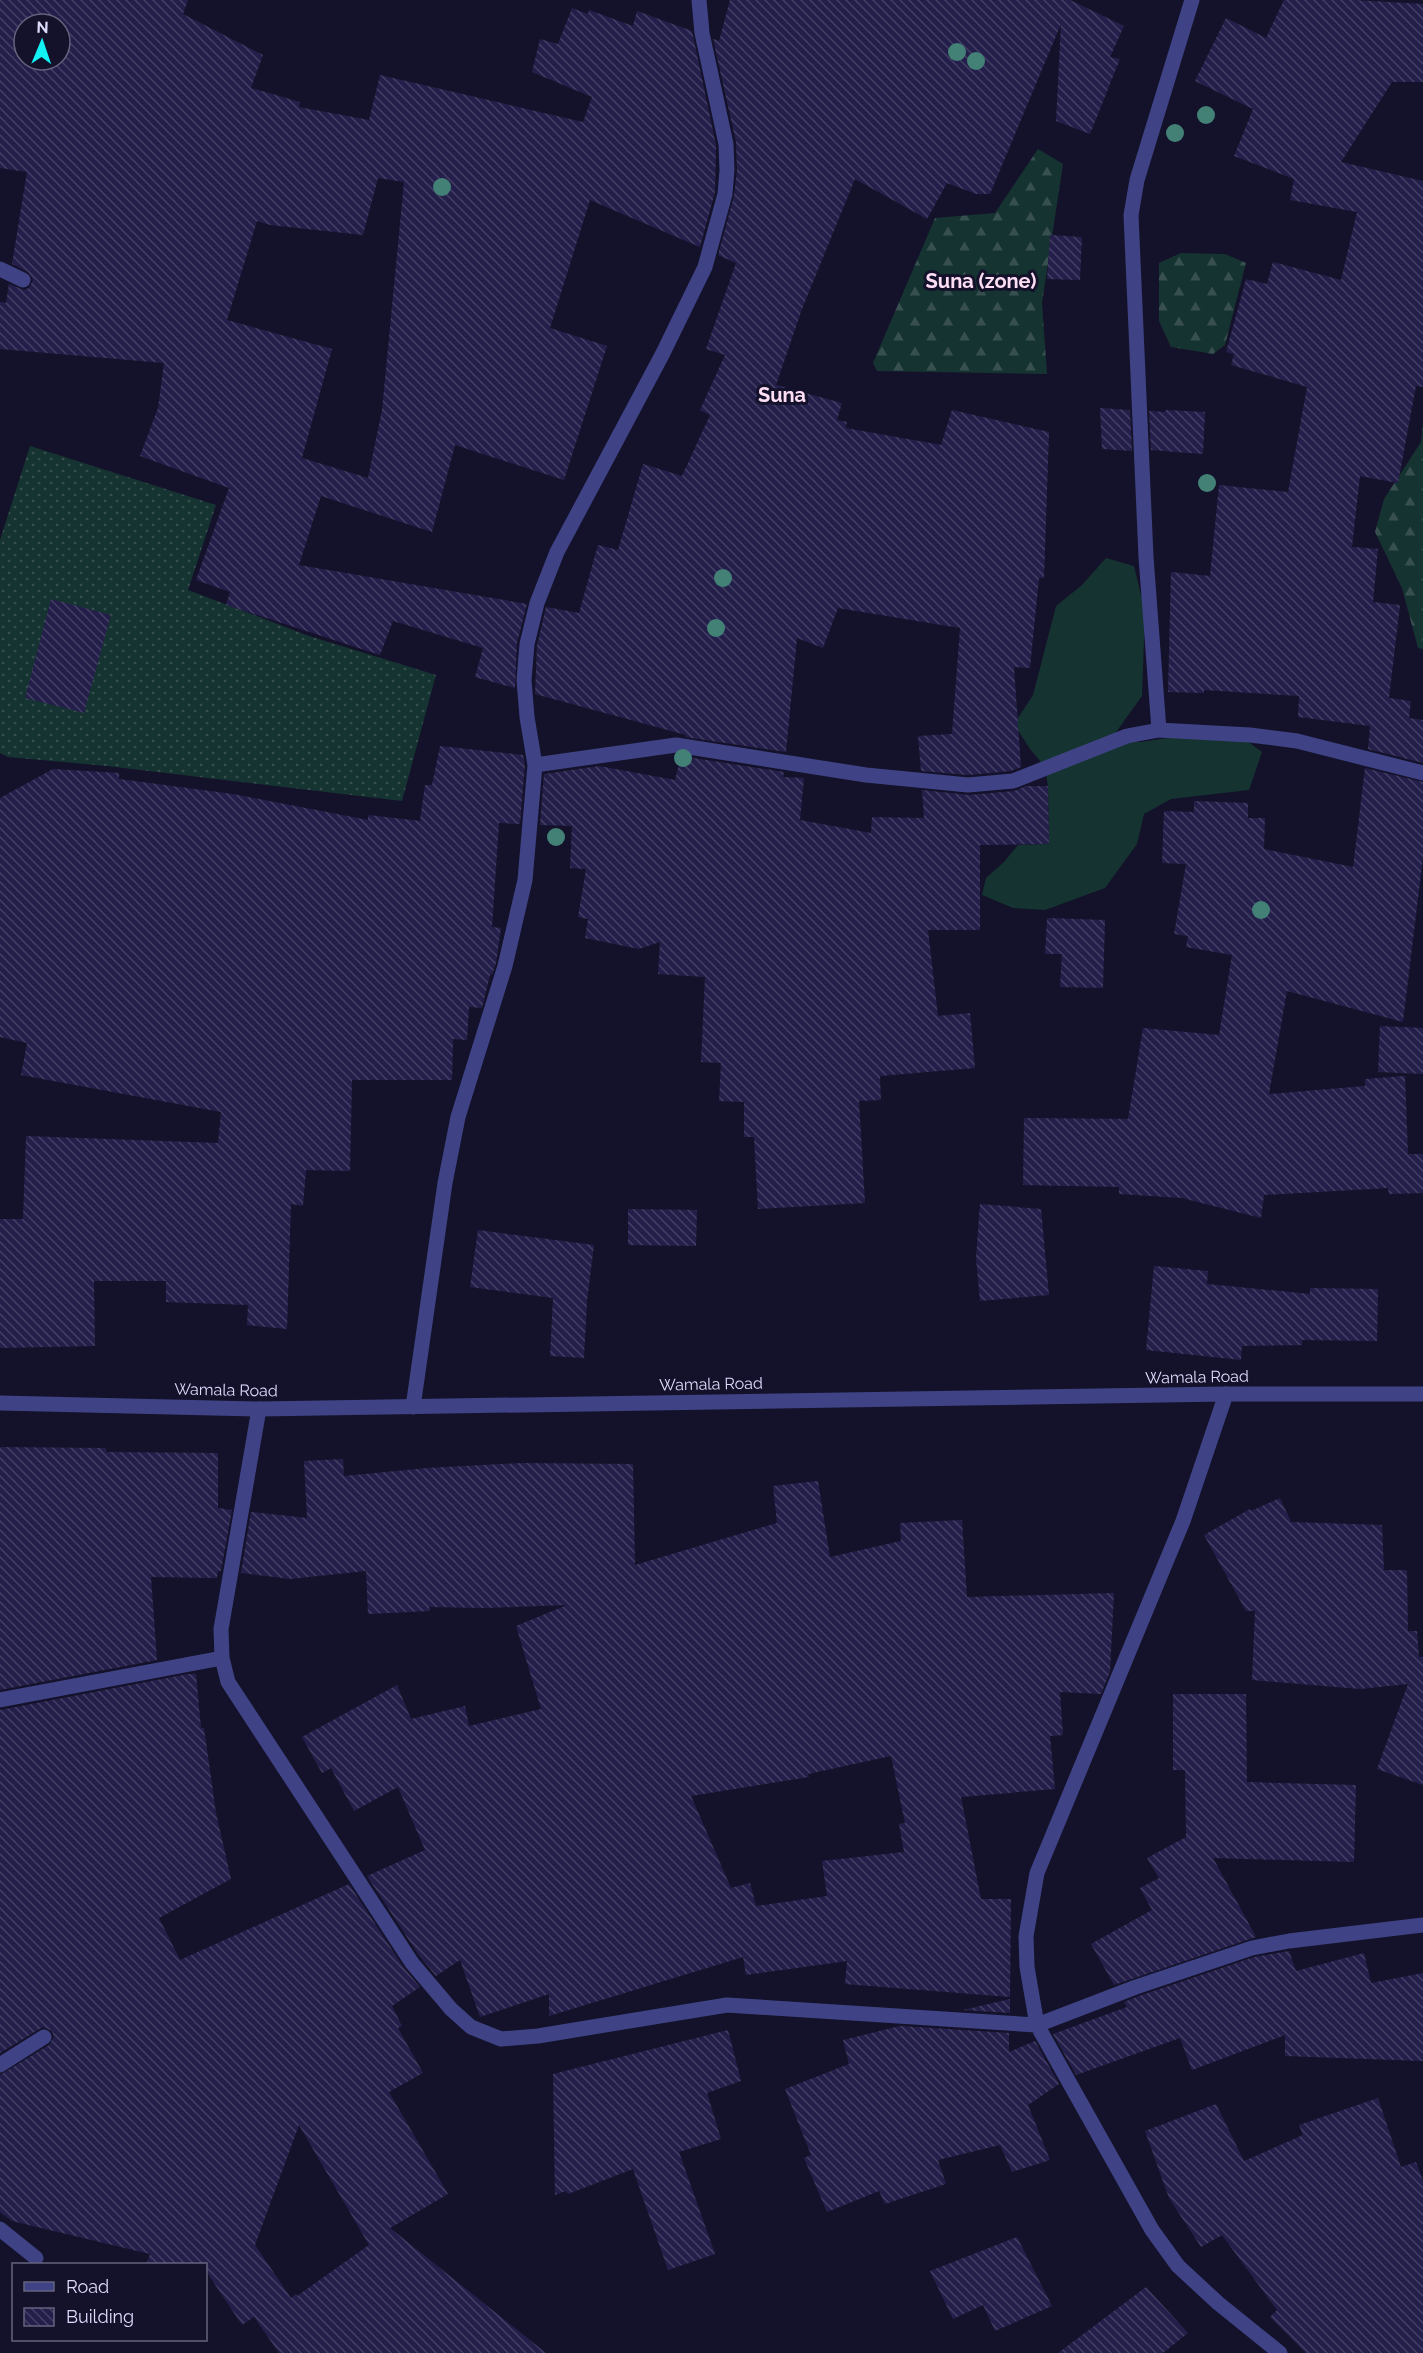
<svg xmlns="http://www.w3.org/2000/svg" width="1423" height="2353" font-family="Raleway,sans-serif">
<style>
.grass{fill:#153330}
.forest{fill:url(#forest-firs)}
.garden{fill:url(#garden-dots)}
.building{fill:url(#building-back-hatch);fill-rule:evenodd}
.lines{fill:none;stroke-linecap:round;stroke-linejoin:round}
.minor{stroke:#3f4386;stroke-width:15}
.tertiary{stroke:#3f4386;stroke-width:15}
.tree{fill:#438176}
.labels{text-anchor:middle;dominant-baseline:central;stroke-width:6;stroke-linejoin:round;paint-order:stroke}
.street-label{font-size:16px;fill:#dddcfd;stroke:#14122a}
.quarter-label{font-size:20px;font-weight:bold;fill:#fedef5;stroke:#14122a}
</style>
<defs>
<pattern id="forest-firs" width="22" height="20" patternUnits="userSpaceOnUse" patternTransform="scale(1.5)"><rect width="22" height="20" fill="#153330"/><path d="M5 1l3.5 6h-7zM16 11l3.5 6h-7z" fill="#37504f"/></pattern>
<pattern id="garden-dots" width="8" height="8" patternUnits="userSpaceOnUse" patternTransform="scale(1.5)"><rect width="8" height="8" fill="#153330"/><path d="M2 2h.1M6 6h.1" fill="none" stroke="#37504f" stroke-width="1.8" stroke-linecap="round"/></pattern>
<pattern id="building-back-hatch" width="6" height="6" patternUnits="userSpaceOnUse" patternTransform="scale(1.5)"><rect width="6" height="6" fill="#241f4a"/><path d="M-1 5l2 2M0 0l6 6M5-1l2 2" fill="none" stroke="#433f65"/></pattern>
</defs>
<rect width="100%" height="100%" fill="#14122a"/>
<path class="grass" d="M 1106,558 L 1134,566 L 1145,612 L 1142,696 L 1109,742 L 1140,742 L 1231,729 L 1262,752 L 1249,790 L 1171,799 L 1144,814 L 1137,844 L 1105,888 L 1045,910 L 1013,908 L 982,895 L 986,878 L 1004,862 L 1018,845 L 1049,844 L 1048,786 L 1045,767 L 1030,749 L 1014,724 L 1033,695 L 1056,606 L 1082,585 Z"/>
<path class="forest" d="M 1038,149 L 1063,164 L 1042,303 L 1047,374 L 877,371 L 873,363 L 935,218 L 995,213 Z
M 1181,253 L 1225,254 L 1246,263 L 1225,345 L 1213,354 L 1171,347 L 1159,321 L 1159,263 Z
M 1423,423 L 1423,649 L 1418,648 L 1402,588 L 1375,532 L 1384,499 L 1421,442 Z"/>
<path class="garden" d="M 30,446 L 216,505 L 188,590 L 309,636 L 436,675 L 402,801 L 107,766 L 8,757 L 0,753 L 0,540 Z"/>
<path class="building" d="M 0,0 L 188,0 L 183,14 L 263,55 L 251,88 L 300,102 L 299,107 L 369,120 L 380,75 L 583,122 L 592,97 L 532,72 L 540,39 L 558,44 L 572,8 L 588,14 L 589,10 L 633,26 L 637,11 L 692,31 L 716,145 L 715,192 L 700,247 L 590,200 L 550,328 L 607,346 L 564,480 L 455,445 L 432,532 L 321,496 L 299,565 L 527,604 L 517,643 L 515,688 L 475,677 L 483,648 L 393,621 L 380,655 L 226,605 L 230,592 L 196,580 L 229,488 L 140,456 L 158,408 L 164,363 L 0,349 L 0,302 L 6,303 L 9,284 L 24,290 L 29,288 L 33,280 L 28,272 L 12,264 L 27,172 L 0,168 ZM 24,24 L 60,24 L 60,60 L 24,60 ZM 378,178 L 404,182 L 382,410 L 368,478 L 302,458 L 332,349 L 227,320 L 257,221 L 270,225 L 363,235 Z
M 730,0 L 1070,0 L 1124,26 L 1110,57 L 1120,59 L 1090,134 L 1056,121 L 1061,24 L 990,194 L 976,194 L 947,183 L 927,219 L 855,179 L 802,309 L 776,385 L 842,403 L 837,420 L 847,422 L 846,428 L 941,445 L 952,410 L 1049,432 L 1044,578 L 1039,578 L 1030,668 L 1014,667 L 1021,767 L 1011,771 L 968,775 L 921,771 L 918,736 L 952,734 L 960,628 L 838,608 L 823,648 L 797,638 L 786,752 L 685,737 L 686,735 L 535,694 L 537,646 L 546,607 L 579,613 L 598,545 L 618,550 L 643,464 L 682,476 L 710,415 L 700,410 L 725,355 L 706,349 L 736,263 L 718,255 L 734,196 L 737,170 L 736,142 L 713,39 L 719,41 Z
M 1284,0 L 1354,0 L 1423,4 L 1423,82 L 1392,82 L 1341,162 L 1423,181 L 1423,387 L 1416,386 L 1398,483 L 1360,476 L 1352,547 L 1378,549 L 1373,602 L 1400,605 L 1389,698 L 1411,701 L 1409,718 L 1423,720 L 1423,763 L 1368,749 L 1370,726 L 1298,717 L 1299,696 L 1204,690 L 1204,693 L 1168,692 L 1171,572 L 1210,576 L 1219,485 L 1288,492 L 1307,387 L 1231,365 L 1234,354 L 1226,352 L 1246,279 L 1267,284 L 1273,262 L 1341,280 L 1357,212 L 1290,200 L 1294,179 L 1234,156 L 1253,109 L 1195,81 L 1226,18 L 1266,38 Z
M 1050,235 L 1082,237 L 1080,280 L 1047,279 Z
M 1100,408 L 1130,410 L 1132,451 L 1102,449 Z
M 1166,410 L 1205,412 L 1203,454 L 1151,450 L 1149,411 L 1165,412 Z
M 51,599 L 111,615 L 84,713 L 25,698 Z
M 440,746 L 523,755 L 525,765 L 520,824 L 499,823 L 492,927 L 501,928 L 496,963 L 492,975 L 490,975 L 482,1008 L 469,1007 L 467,1040 L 453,1039 L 452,1080 L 352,1080 L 350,1171 L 306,1170 L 303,1206 L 291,1204 L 287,1329 L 247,1325 L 248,1305 L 166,1302 L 166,1281 L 94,1281 L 95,1346 L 0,1348 L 0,1219 L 23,1219 L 26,1136 L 218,1143 L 221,1112 L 21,1075 L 27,1043 L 0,1037 L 0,798 L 53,769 L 119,773 L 119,779 L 233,794 L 368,820 L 368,815 L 420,821 L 425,785 L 432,785 Z
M 681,756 L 784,772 L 783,777 L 804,778 L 800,820 L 871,833 L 872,817 L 924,818 L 922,790 L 969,795 L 1014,791 L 1026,786 L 1048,786 L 1049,844 L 980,845 L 980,930 L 928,930 L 938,1016 L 970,1013 L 975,1068 L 880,1076 L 881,1100 L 859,1101 L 865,1203 L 758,1209 L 754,1137 L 744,1137 L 744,1102 L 719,1101 L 721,1063 L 701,1062 L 705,977 L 658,974 L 660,942 L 639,949 L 585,938 L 588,919 L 578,917 L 586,869 L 570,868 L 572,826 L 540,825 L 544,774 L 599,766 L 675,780 Z
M 1365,768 L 1423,782 L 1423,857 L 1403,1022 L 1287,991 L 1269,1094 L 1365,1086 L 1365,1079 L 1405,1076 L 1408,1154 L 1423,1154 L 1423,1193 L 1389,1194 L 1388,1188 L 1264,1195 L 1261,1218 L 1182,1198 L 1119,1194 L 1119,1187 L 1023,1185 L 1024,1118 L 1128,1119 L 1143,1028 L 1219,1035 L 1232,955 L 1186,947 L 1188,936 L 1174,934 L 1186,864 L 1162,863 L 1164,811 L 1194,812 L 1194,801 L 1248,803 L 1248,818 L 1265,818 L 1264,849 L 1353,867 Z
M 1047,918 L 1105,920 L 1103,988 L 1060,987 L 1062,954 L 1045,954 Z
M 1380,1026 L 1423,1028 L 1423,1074 L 1378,1072 Z
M 980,1204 L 1041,1209 L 1049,1295 L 980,1301 L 976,1258 Z
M 628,1209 L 697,1210 L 696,1246 L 628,1245 Z
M 478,1230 L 594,1245 L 587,1301 L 584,1358 L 550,1356 L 553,1298 L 470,1287 Z
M 1154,1266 L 1208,1271 L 1207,1284 L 1310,1294 L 1310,1288 L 1378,1289 L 1377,1341 L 1302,1340 L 1302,1345 L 1242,1346 L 1241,1360 L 1146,1350 Z
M 0,1447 L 106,1448 L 106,1452 L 218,1453 L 218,1508 L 232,1510 L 221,1571 L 218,1571 L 217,1578 L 151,1577 L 157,1660 L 0,1690 Z
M 343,1459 L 344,1476 L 427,1468 L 521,1463 L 633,1464 L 635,1565 L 777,1523 L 773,1486 L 818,1481 L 830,1557 L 901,1541 L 900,1523 L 962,1520 L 967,1597 L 1114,1593 L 1110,1672 L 1101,1694 L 1060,1692 L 1063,1735 L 1050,1736 L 1055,1789 L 961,1797 L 981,1899 L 1011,1899 L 1010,1997 L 845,1984 L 847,1961 L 746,1975 L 743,1957 L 549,2016 L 549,1994 L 480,2017 L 460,1960 L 436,1976 L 420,1957 L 367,1876 L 425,1850 L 398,1787 L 354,1811 L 331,1768 L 322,1773 L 302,1737 L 397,1685 L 411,1719 L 465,1706 L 469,1726 L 541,1709 L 516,1626 L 567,1605 L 486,1608 L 429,1607 L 430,1611 L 368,1614 L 366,1571 L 290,1579 L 241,1573 L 251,1512 L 307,1518 L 304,1461 ZM 891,1756 L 905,1823 L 899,1824 L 904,1852 L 822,1861 L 827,1896 L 756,1906 L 750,1883 L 731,1888 L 691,1796 L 809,1777 L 808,1774 Z
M 1280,1498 L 1291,1522 L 1382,1525 L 1384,1570 L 1407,1570 L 1408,1631 L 1417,1631 L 1419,1657 L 1423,1657 L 1423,1785 L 1377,1769 L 1408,1684 L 1360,1689 L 1252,1680 L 1255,1611 L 1246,1611 L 1204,1535 L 1250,1509 L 1251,1511 Z
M 188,1674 L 196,1674 L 201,1728 L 204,1728 L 216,1813 L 231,1879 L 159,1918 L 180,1960 L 349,1884 L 404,1968 L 420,1987 L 392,2006 L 402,2026 L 398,2028 L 423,2073 L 389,2092 L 448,2194 L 390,2228 L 546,2353 L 279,2353 L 254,2317 L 242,2325 L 206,2271 L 206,2265 L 146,2265 L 150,2254 L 12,2221 L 0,2212 L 0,2075 L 49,2045 L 54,2037 L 52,2031 L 43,2027 L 0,2053 L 0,1710 ZM 299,2125 L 369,2245 L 297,2296 L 296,2294 L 291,2298 L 255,2245 Z
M 1173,1694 L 1246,1694 L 1247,1782 L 1356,1785 L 1354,1862 L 1213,1858 L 1256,1937 L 1114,1985 L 1091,1944 L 1152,1910 L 1140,1888 L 1159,1878 L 1147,1858 L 1186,1837 L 1185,1770 L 1173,1770 Z
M 1289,1951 L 1296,1971 L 1364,1953 L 1371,1983 L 1423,1973 L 1423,2061 L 1285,2056 L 1285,2035 L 1192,2070 L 1180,2038 L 1076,2075 L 1053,2034 L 1127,2007 L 1124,2002 L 1139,1996 L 1254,1957 Z
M 1010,1999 L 1010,2013 L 963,2010 Z
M 900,2026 L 1009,2033 L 1009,2052 L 1035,2041 L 1059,2084 L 1028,2105 L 1050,2160 L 1012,2172 L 1000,2145 L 938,2160 L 946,2184 L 885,2204 L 879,2191 L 827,2212 L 804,2158 L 811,2155 L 785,2089 L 849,2064 L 843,2040 Z
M 728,2030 L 741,2081 L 707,2093 L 721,2139 L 679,2152 L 715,2254 L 668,2270 L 633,2169 L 568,2194 L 566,2191 L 555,2195 L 553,2074 Z
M 1378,2098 L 1401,2167 L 1416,2162 L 1423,2181 L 1423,2353 L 1306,2353 L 1270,2317 L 1277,2310 L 1222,2235 L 1201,2247 L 1169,2198 L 1145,2131 L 1216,2104 L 1244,2161 L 1303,2135 L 1299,2125 Z
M 1017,2237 L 1052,2306 L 995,2331 L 983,2305 L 953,2319 L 930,2271 Z
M 1146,2287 L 1188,2333 L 1163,2353 L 1058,2353 Z"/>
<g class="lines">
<path class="minor" d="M 1192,0 L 1137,180 L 1131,215 L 1146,557 L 1159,730 L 1250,735 L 1297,741 L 1423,773
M 0,269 L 23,280
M 535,765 L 676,745 L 866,775 L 968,785 L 1013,781 L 1127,736 L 1159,730
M 413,1407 L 445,1183 L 458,1117 L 505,966 L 525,880 L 535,765 L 527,717 L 524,680 L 527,644 L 537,603 L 557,552 L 662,355 L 705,267 L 725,194 L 727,170 L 726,144 L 702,33 L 699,0
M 259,1409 L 221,1629 L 222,1658 L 228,1682 L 412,1963 L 451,2009 L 471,2027 L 501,2039 L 538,2036 L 727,2005 L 1037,2025 L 1027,1967 L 1026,1936 L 1037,1873 L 1183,1521 L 1226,1394
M 0,1700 L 222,1658
M 0,2065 L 44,2037
M 0,2229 L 36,2258
M 1280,2353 L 1218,2303 L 1178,2266 L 1152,2230 L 1037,2025 L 1136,1987 L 1252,1948 L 1289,1941 L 1423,1925"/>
<path class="tertiary" d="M 0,1403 L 259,1409 L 1226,1394 L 1423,1394"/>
</g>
<g class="tree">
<circle cx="957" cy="52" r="9"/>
<circle cx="976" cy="61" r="9"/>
<circle cx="1206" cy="115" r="9"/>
<circle cx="1175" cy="133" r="9"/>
<circle cx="442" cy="187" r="9"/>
<circle cx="1207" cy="483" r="9"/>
<circle cx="723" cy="578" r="9"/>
<circle cx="716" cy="628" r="9"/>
<circle cx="683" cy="758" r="9"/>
<circle cx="556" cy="837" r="9"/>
<circle cx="1261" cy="910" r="9"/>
</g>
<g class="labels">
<g class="street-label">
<text transform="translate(1197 1377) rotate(-1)">Wamala Road</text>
<text transform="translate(711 1384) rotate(-1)">Wamala Road</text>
<text transform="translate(226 1390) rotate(1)">Wamala Road</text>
</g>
<g class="quarter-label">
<text x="981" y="281">Suna (zone)</text>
<text x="782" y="395">Suna</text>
</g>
</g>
<rect x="12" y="2263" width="195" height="78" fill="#14122a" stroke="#64637e" stroke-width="1.5"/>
<rect x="24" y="2282" width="30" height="9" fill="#3f4386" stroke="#64637e" stroke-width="1.5"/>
<text x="66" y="2293" font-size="18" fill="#dddcfd">Road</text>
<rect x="24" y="2308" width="30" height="18" fill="url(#building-back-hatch)" stroke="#64637e" stroke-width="1.5"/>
<text x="66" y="2323" font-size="18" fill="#dddcfd">Building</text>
<g transform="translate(42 42) rotate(2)"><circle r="28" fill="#14122a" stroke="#64637e" stroke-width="1.5"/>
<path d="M0-4.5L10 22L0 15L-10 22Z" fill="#12f1f4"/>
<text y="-9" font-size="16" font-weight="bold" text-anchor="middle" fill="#dddcfd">N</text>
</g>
</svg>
